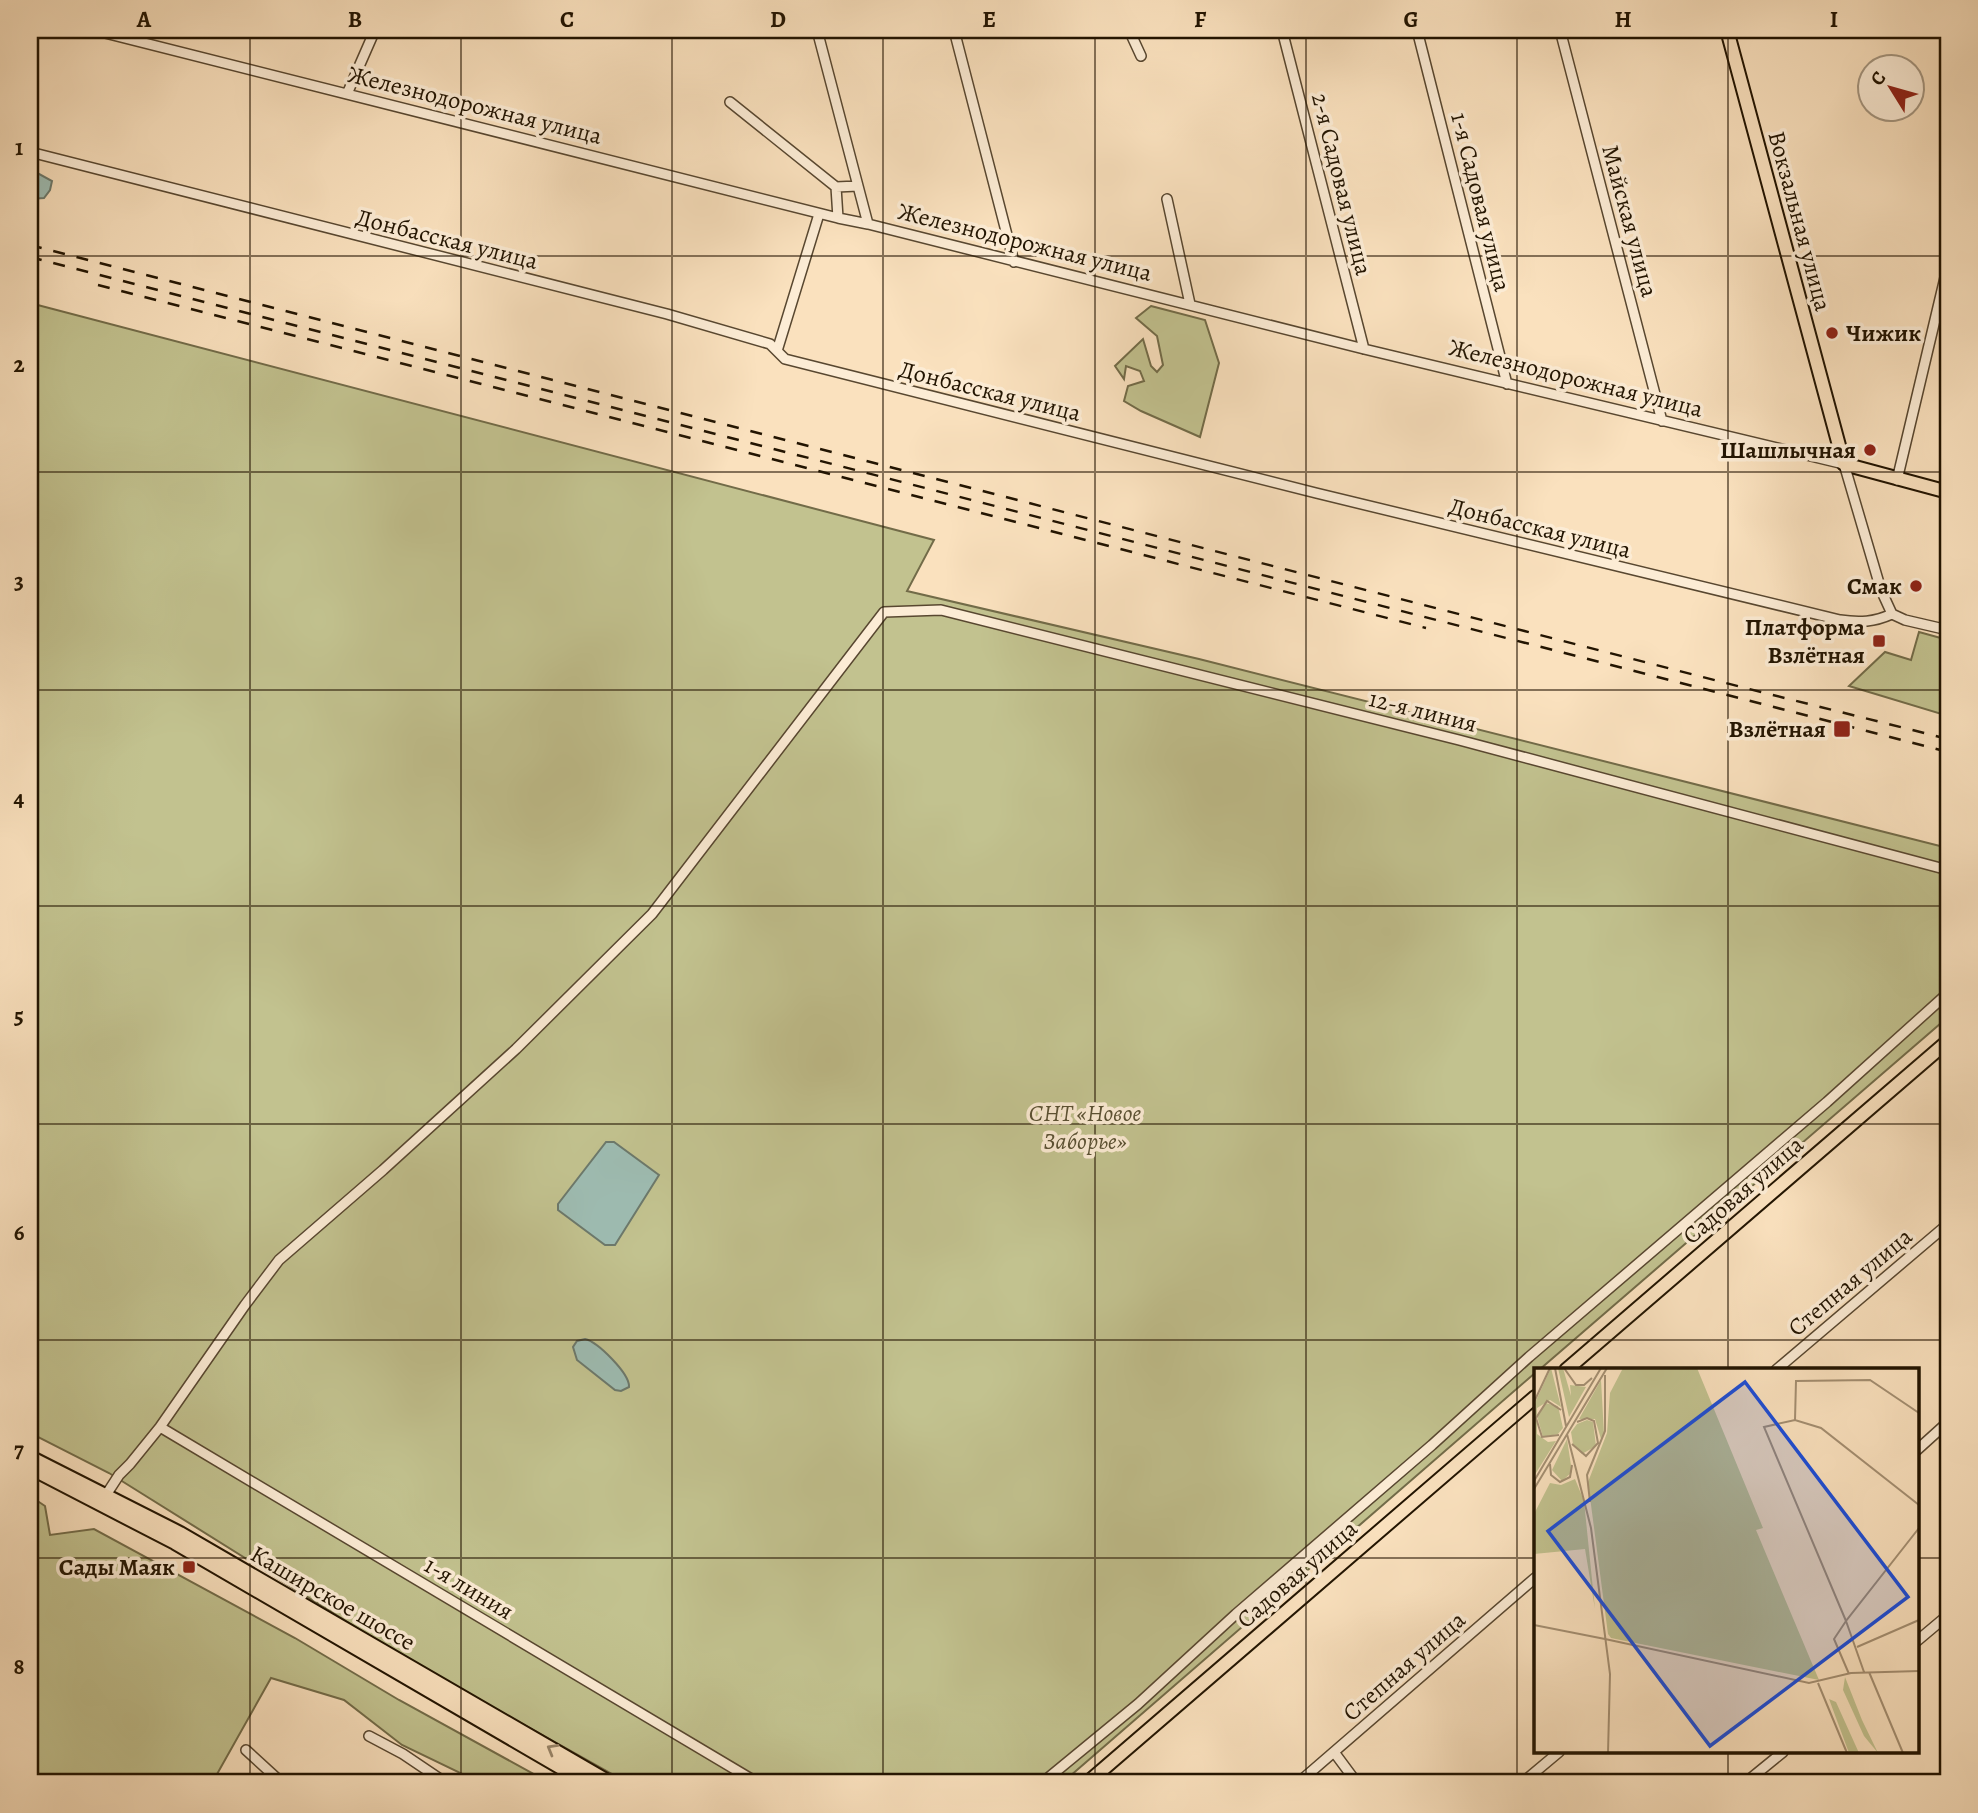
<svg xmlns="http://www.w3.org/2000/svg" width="1978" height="1813" font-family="Alegreya,serif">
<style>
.green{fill:#c2c28f;stroke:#726b48;stroke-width:2}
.water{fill:#9ebdb3;stroke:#6c796c;stroke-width:2}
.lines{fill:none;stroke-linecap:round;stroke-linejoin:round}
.minor-casing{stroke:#584730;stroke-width:12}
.major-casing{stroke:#221401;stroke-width:16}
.minor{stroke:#fcecd5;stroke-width:9}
.major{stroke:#fae1be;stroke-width:12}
.rail{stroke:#221401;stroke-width:2.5;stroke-dasharray:12 12;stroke-linecap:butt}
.oneway{stroke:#998569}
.grid{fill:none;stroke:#221401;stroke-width:2;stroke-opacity:0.55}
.poi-dot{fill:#8f2418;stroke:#fcecd5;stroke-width:2.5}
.labels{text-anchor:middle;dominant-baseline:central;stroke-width:7;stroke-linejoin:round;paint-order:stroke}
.street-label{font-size:24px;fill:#221401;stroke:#fcecd5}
.poi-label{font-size:24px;font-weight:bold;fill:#221401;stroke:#fcecd5;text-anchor:end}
.park-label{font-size:24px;font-style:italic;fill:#5a5133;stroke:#fcecd5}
.inset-road{fill:none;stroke:#a48f72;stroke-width:2}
.view{fill:#1d4ed8;fill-opacity:0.15;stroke:#1d4ed8;stroke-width:3.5}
.inset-edge{fill:none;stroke:#221401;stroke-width:3.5}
.neatline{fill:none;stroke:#221401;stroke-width:2.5}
.grid-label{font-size:23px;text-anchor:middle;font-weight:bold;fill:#221401}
</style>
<rect width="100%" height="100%" fill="#fae1be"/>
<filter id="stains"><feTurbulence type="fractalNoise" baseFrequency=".00286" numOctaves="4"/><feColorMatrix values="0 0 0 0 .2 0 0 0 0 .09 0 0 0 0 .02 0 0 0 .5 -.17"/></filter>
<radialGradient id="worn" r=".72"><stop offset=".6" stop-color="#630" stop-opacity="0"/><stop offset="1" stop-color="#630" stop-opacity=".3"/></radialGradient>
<path class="green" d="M 30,303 L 934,540 L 907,591 L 1199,659 L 1948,848 L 1948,1017 L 1539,1370 L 1535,1370 L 1535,1373 L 1062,1783 L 628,1783 L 410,1661 L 109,1473 L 30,1433 Z
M 1151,306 L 1205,320 L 1219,363 L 1200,437 L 1141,411 L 1124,401 L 1128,386 L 1144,381 L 1140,371 L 1126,366 L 1124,379 L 1115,366 L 1143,339 L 1151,366 L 1157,372 L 1163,365 L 1157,336 L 1136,318 Z
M 1919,632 L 1948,640 L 1948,716 L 1849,686 L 1885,652 L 1911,660 Z
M 30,1496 L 45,1506 L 50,1535 L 94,1529 L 295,1638 L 399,1700 L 550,1783 L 481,1783 L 402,1745 L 344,1700 L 271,1678 L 212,1783 L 30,1783 Z"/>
<path class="water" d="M 30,169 L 52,181 L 50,190 L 44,198 L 30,199 Z
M 606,1142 L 614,1142 L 659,1175 L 615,1245 L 605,1245 L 558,1210 L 558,1204 Z
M 585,1339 C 598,1342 630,1374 629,1387 L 621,1391 L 615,1390 L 577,1360 L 573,1347 L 577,1341 Z"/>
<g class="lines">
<defs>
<path id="minor" d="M 93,30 L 838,218 L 868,224 L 1364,349 L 1844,464 L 1881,590 L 1892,614 L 1905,620 L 1948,630
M 817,30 L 868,224
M 954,30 L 1014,262
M 1129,30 L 1141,56
M 1282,30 L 1364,349
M 1417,30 L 1507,384
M 1560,30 L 1662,421
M 347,94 L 375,30
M 730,102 L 836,187 L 838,218
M 30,152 L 667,314 L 770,344 L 785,359 L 1316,493 L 1840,620 C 1860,623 1874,622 1892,614
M 836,187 L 858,186
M 1167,199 L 1190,304
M 777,351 L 819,214
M 1897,480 L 1948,265
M 1776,1370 L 1948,1224
M 160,1427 L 758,1783
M 1917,1450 L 1948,1422
M 106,1495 L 119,1475 L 130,1464 L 160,1427 L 245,1305 L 279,1260 L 383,1170 L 516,1049 L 652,914 L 884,612 L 941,610 L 1459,740 L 1948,870
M 1917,1641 L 1948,1615
M 369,1736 L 403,1754 L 446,1783
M 246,1750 L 282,1783
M 1334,1752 L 1357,1783
M 1042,1783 L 1138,1704 L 1236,1614 L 1432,1445 L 1529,1357 L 1827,1102 L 1948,993
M 1298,1783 L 1535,1578
M 1522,1783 L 1559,1752
M 1745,1783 L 1783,1752"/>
<path id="major" d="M 1727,30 L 1844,464 L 1948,492
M 1566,1370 L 1948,1041
M 30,1457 L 180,1533 L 611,1783
M 30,1468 L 175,1543 L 587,1783
M 1087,1783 L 1535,1397"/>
</defs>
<use href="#minor" class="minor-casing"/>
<use href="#major" class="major-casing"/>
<use href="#minor" class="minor"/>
<use href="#major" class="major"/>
<path class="rail" d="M 30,245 L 1749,689 L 1948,739
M 30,257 L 1948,752
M 98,285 L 1426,628"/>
</g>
<defs><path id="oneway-chevron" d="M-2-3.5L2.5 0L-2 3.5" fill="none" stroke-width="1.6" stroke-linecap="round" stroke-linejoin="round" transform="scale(1.75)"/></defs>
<use class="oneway" href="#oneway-chevron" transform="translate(552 1749) rotate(-150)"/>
<path class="grid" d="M 250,30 L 250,1783M 461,30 L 461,1783M 672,30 L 672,1783M 883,30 L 883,1783M 1095,30 L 1095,1783M 1306,30 L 1306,1783M 1517,30 L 1517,1783M 1728,30 L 1728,1370M 30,256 L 1948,256M 30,472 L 1948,472M 30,690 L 1948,690M 30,906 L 1948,906M 30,1124 L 1948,1124M 30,1340 L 1948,1340M 30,1558 L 1535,1558M 1917,1558 L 1948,1558M 1728,1752 L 1728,1783"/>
<g class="poi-dot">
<circle cx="1832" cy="333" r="7"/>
<circle cx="1870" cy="450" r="7"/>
<circle cx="1916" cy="586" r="7"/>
<rect x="1872" y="634" width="14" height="14" rx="3.5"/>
<rect x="1833" y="720" width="18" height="18" rx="3.5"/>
<rect x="182" y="1560" width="14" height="14" rx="3.5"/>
</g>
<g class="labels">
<g class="street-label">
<text transform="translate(475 105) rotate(14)">Железнодорожная улица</text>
<text transform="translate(1342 184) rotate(76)">2-я Садовая улица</text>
<text transform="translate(1481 202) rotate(76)">1-я Садовая улица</text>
<text transform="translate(1630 221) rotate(75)">Майская улица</text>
<text transform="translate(1800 221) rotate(75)">Вокзальная улица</text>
<text transform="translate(447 239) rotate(14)">Донбасская улица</text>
<text transform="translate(1025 242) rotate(14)">Железнодорожная улица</text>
<text transform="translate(1576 378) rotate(14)">Железнодорожная улица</text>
<text transform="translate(990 391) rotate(14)">Донбасская улица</text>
<text transform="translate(1540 528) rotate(14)">Донбасская улица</text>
<text transform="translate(1423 711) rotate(14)">12-я линия</text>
<text transform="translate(1743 1190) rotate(-41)">Садовая улица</text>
<text transform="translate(1850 1282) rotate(-40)">Степная улица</text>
<text transform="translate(1297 1574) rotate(-41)">Садовая улица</text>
<text transform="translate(469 1588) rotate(31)">1-я линия</text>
<text transform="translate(333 1598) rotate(30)">Каширское шоссе</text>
<text transform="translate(1404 1666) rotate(-41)">Степная улица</text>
</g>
<g class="poi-label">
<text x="1846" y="333" text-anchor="start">Чижик</text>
<text x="1856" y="450">Шашлычная</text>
<text x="1902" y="586">Смак</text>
<text x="1865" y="627">Платформа<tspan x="1865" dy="28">Взлётная</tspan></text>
<text x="1826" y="729">Взлётная</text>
<text x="175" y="1567">Сады Маяк</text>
</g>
<g class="park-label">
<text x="1085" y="1113">СНТ «Новое<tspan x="1085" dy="28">Заборье»</tspan></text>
</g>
</g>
<g transform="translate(1534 1368)">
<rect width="385" height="385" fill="#fae1be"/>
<path d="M 17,0 L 27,39 L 16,32 L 3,40 L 3,66 L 14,74 L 22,73 L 0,108 L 0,37 ZM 24,0 L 29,0 L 37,28 L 36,17 L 52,19 L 35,49 ZM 89,0 L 163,0 L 229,160 L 222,162 L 285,312 L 77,270 L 74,266 L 54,114 L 73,65 L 76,25 ZM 67,12 L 70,66 L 67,71 L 61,51 L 45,51 ZM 11,35 L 24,38 L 29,60 L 24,66 L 9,69 L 3,48 ZM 53,52 L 59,54 L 62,78 L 48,86 L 39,76 L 37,64 L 43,56 ZM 33,71 L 38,104 L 28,113 L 18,102 ZM 41,111 L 50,133 L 61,241 L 51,181 L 0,186 L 0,146 L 16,115 L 27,117 ZM 311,309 L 328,352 L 344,385 L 330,368 L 309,322 ZM 295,331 L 302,334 L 325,385 L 315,385 Z" fill="#c2c28f"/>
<path class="inset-road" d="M 21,0 L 32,58M 30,0 L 42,17 L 50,17 L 58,10M 0,34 L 16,0M 261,52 L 262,13 L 336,12 L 385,45M 33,66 L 57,160 L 76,306 L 74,385M 25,67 L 8,69 L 2,50 L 13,33 L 27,42M 38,76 L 52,88 L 64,75 L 60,53 L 53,50 L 43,54M 16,96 L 17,107 L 26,114 L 36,109 L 38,97M 0,113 L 67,0M 0,121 L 73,0M 56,134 L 53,107 L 71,63 L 71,7M 0,257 L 71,271M 71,271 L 275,315 L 317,305 L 385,303M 323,279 L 385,252M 330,304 L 312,253 L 385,160M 335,304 L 369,385M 315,306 L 300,271 L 312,253 L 230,59 L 261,52 L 287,60 L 385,137M 284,315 L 313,385"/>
<path class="view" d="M 211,14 L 374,229 L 176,378 L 14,163 Z"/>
<rect width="385" height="385" class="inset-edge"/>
</g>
<rect width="1978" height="1813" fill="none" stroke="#fae1be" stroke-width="77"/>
<g transform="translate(1891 88) rotate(307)"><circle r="33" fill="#fcecd5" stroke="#a59680" stroke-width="2"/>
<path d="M0-5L12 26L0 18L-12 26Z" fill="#8f2418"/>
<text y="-10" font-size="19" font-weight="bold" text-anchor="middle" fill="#221401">С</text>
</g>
<rect x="38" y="38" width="1902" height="1736" class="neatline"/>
<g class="grid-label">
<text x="144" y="27">A</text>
<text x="355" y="27">B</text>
<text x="567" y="27">C</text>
<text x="778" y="27">D</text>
<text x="989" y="27">E</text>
<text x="1200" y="27">F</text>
<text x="1411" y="27">G</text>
<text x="1623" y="27">H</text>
<text x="1834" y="27">I</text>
<text x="19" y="155">1</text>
<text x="19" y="372">2</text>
<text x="19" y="589">3</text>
<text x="19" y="806">4</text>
<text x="19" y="1023">5</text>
<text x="19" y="1240">6</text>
<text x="19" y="1457">7</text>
<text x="19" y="1674">8</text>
</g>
<rect width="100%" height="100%" filter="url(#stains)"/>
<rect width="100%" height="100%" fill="url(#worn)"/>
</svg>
